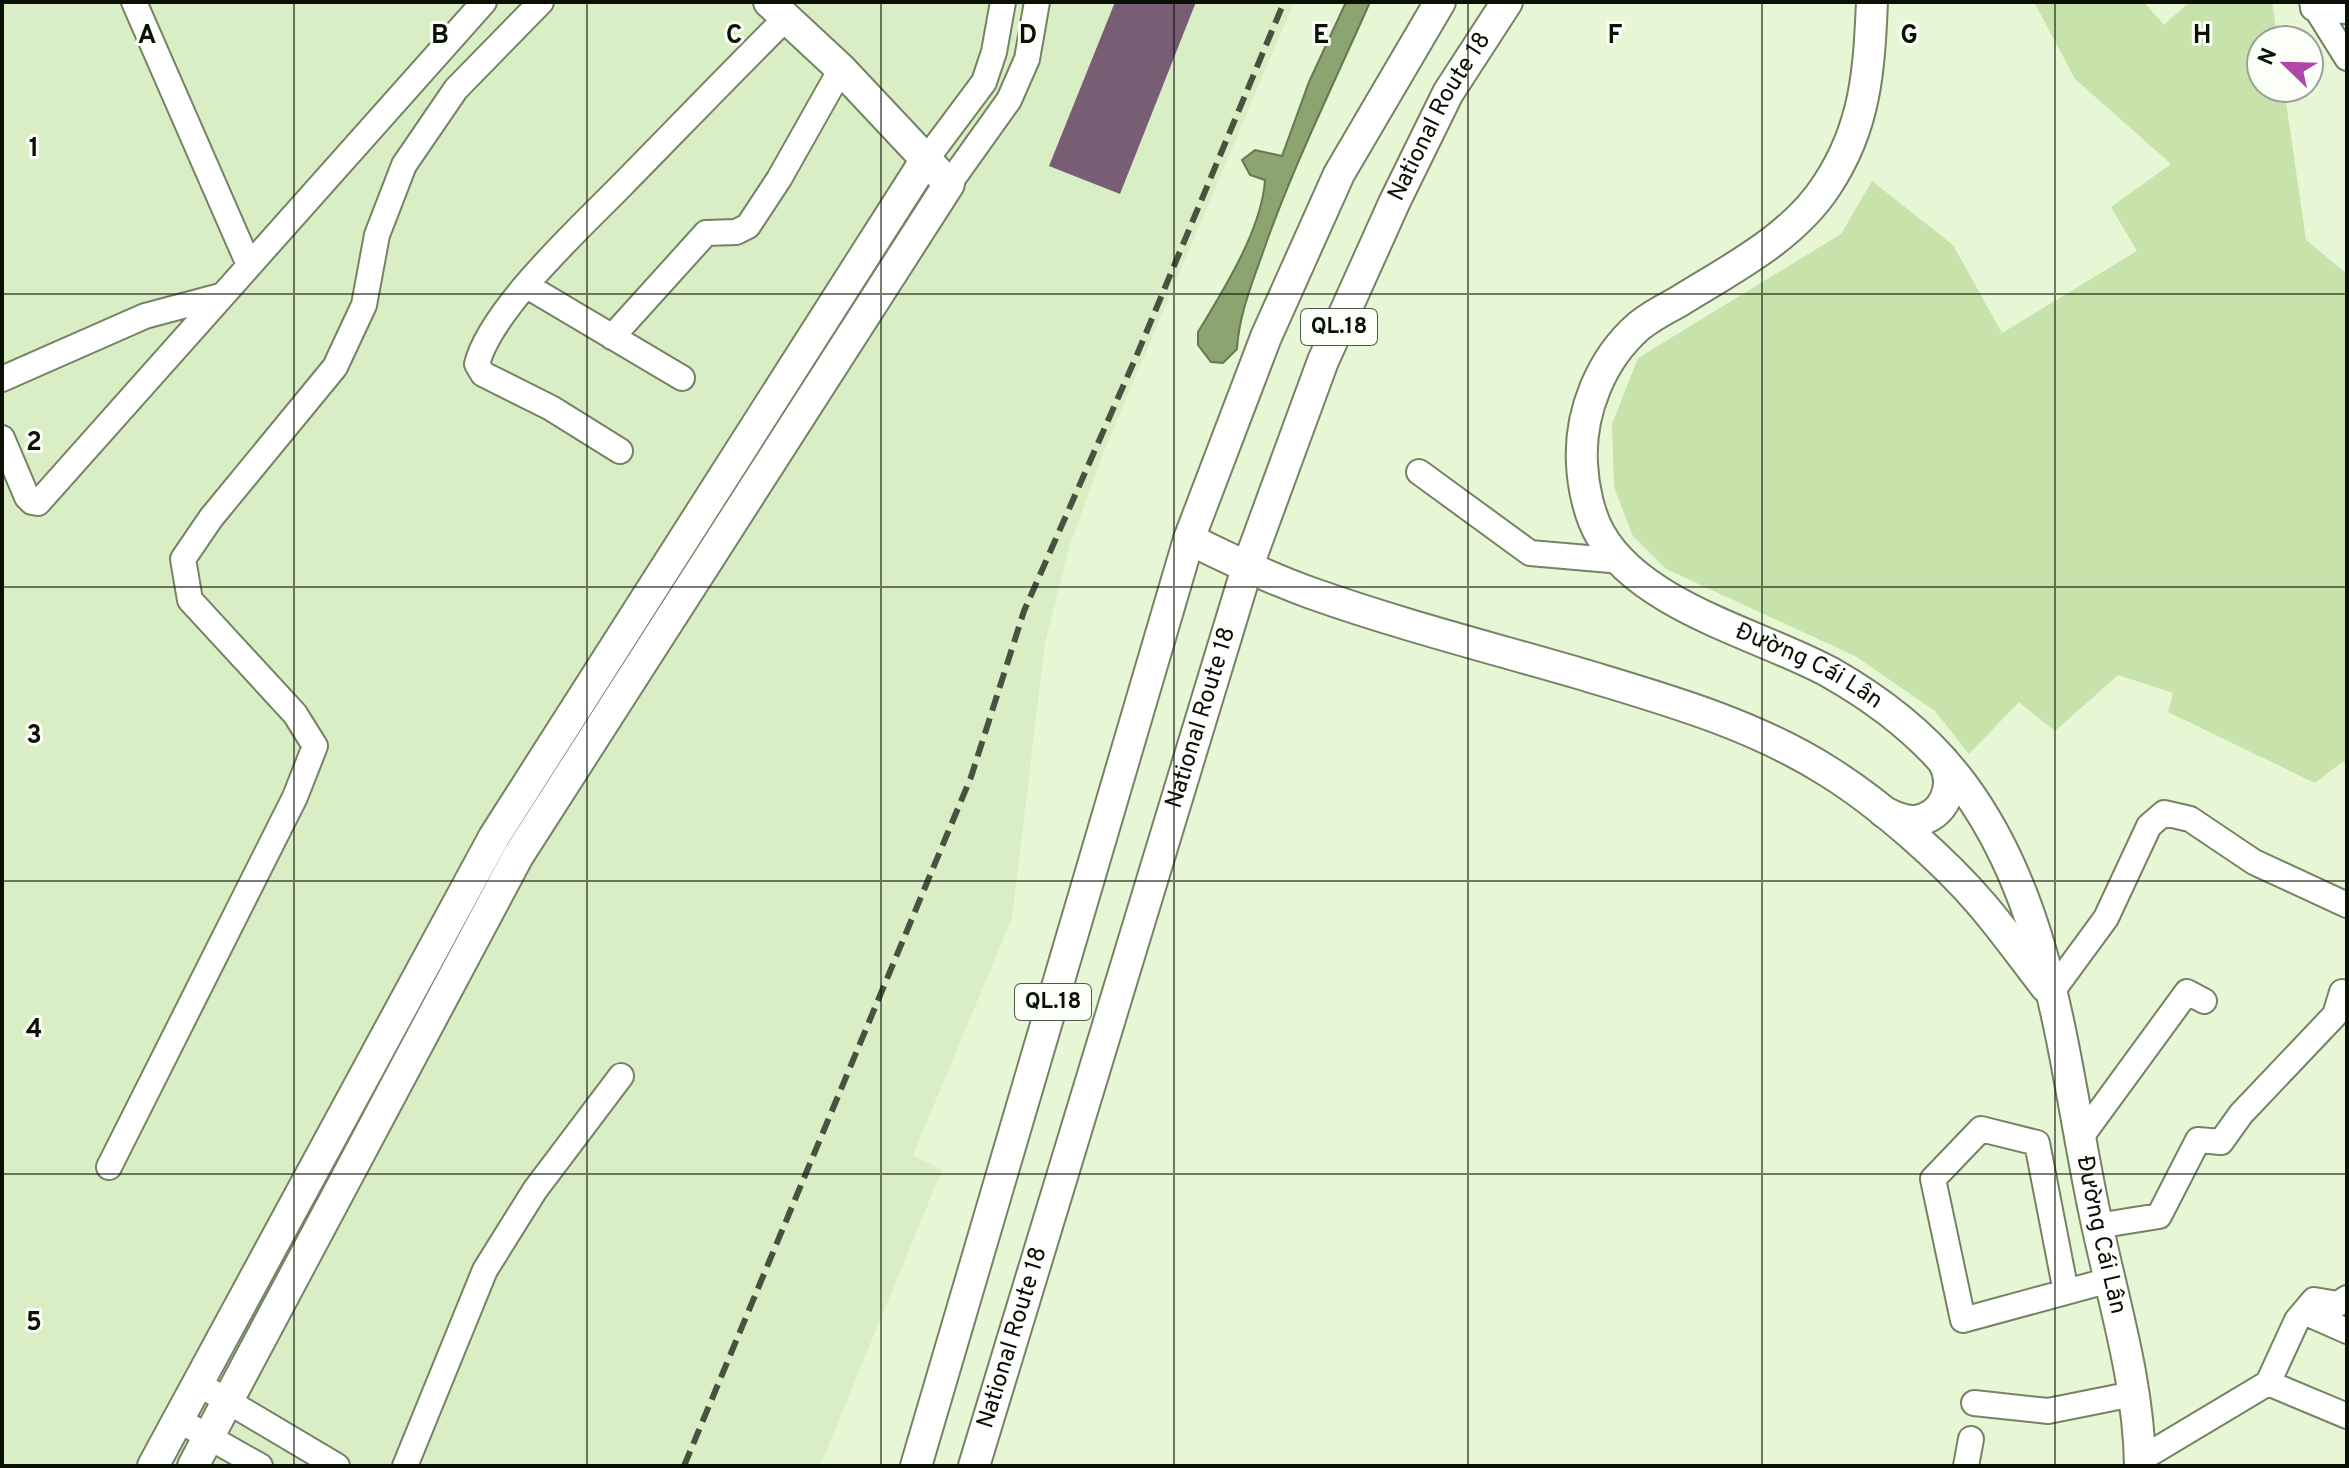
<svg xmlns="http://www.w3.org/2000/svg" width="2349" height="1468" font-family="Overpass,sans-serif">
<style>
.built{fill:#daeec5}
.green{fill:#c8e2ab}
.water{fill:#8ca46f;stroke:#65784f;stroke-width:2}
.building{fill:#785e75}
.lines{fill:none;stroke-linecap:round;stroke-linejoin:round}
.minor-casing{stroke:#748364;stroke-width:28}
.major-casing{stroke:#748364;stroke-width:34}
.minor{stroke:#fff;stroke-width:24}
.major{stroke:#fff;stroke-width:30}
.rail{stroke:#495140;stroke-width:6;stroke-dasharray:16 8;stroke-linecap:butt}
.grid{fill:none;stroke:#0b1005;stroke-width:2;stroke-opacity:0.55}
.labels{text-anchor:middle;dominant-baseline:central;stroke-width:6;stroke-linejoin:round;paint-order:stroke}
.shield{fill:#fcfff8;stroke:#53584e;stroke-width:2}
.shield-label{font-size:22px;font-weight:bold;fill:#0b1005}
.street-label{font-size:24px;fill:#0b1005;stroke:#fcfff8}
.grid-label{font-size:26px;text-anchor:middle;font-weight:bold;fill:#0b1005;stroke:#fcfff8;stroke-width:6;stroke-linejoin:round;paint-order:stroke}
</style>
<rect width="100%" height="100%" fill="#e7f7d5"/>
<path class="built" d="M 2,2 L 1294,2 L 1104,451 L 1070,545 L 1045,643 L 1012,918 L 913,1155 L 942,1170 L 820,1466 L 2,1466 Z"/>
<path class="green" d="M 2034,2 L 2144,2 L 2164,25 L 2189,2 L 2272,2 L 2278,40 L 2261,40 L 2261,88 L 2284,88 L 2306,240 L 2347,274 L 2347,763 L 2342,762 L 2315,783 L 2168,712 L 2173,693 L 2118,675 L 2055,731 L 2019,702 L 1969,754 L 1935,711 L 1855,656 L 1666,569 L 1633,536 L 1614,487 L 1612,424 L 1638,358 L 1841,234 L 1872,181 L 1953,245 L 2002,333 L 2137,251 L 2111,207 L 2171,164 L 2075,79 Z"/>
<path class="water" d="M 1346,2 L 1370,2 C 1333,86 1292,168 1262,255 C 1251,286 1239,316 1237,349 L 1223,363 L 1211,362 L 1198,345 L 1198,332 C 1223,291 1262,229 1265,180 L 1250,175 L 1242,160 L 1255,150 L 1282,156 L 1309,82 Z"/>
<path class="building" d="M 1115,2 L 1196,2 L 1120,194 L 1049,166 Z"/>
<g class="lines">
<defs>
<path id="minor" d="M 134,2 L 249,265
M 2312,2 L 2347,58
M 2313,8 L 2347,11
M 925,161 L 984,82 L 994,52 L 1003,2
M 949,184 L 1009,100 L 1027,59 L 1037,2
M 527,286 L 682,378
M 612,337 L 706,233 L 736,232 L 748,226 L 779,179 L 841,69
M 2,379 L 145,316 L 220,296
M 2,438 L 27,497 L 32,502 L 38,503 L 484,2
M 620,451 L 551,408 L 483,374 L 477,364 C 491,309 582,226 623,184 C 677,129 731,73 786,18
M 1419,472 L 1530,553 L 1622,561
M 2051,993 L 2106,918 L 2149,826 L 2164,813 L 2190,819 L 2254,862 L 2347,905
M 2081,1137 L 2187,992 L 2204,1001
M 109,1167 L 295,797 L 315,746 L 295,714 L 190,600 L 183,559 L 211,518 L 335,367 L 364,305 L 377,235 L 404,165 L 456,89 L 541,2
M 2097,1226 L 2159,1216 L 2198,1140 L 2221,1142 L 2241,1114 L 2335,1015 L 2342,992
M 2066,1292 L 2037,1143 L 1981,1129 L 1933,1179 L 1963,1320 L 2110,1280
M 2304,1312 L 2347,1331
M 197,1383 L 337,1466
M 2268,1383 L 2347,1416
M 1974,1403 L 2048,1411 L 2133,1394
M 177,1419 L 260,1466
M 2141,1459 L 2268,1383 L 2297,1320 L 2314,1300 L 2338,1304 L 2347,1298
M 405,1466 L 485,1270 L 535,1190 L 621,1076
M 1966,1466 L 1971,1439"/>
<g id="major">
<path id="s1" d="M 1872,2 C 1869,70 1866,126 1827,185 C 1793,238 1731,269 1678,302 C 1665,309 1651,316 1639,326 C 1601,359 1579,413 1582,464 C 1583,486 1589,515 1600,534 C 1641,607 1762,635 1831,673 C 1882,702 1927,737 1962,784 C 2054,907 2064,1070 2095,1215 C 2112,1297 2139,1381 2140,1466"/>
<path d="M 1189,539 C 1229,559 1269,578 1311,593 C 1401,625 1496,649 1588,676 C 1671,701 1755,725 1829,772 C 1880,804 1944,860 1983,906 C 2005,932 2025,960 2046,987"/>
<path d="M 1884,812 C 1894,817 1904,822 1915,821 C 1945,817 1957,785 1943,761"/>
<path d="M 153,1466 L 494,837 L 925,161"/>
<path d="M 193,1466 L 518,856 L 949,184 L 841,69 L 769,2"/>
<path d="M 916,1466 L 1189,539 L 1266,337 L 1339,174 L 1440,2"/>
<path id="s2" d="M 974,1466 L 1247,568 L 1323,361 L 1395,201 L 1448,93 L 1507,2"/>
</g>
</defs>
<use href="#minor" class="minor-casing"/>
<use href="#major" class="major-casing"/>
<use href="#minor" class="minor"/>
<use href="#major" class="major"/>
<path class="rail" d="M 684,1466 L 971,777 L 1024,611 L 1136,357 L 1284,2"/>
</g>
<path class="grid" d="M 294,2 L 294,1466M 587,2 L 587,1466M 881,2 L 881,1466M 1174,2 L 1174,1466M 1468,2 L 1468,1466M 1762,2 L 1762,1466M 2055,2 L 2055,1466M 2,294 L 2347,294M 2,587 L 2347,587M 2,881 L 2347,881M 2,1174 L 2347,1174"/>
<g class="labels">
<g class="shield">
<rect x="1301" y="309" width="76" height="36" rx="6"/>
<rect x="1015" y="984" width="76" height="36" rx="6"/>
</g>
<g class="shield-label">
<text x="1339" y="327">QL.18</text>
<text x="1053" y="1002">QL.18</text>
</g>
<g class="street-label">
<text stroke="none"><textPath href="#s2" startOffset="1430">National Route 18</textPath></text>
<text stroke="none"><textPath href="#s1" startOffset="906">Đường Cái Lân</textPath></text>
<text stroke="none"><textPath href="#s2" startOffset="782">National Route 18</textPath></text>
<text stroke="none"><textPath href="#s1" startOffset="1578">Đường Cái Lân</textPath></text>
<text stroke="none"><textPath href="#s2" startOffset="134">National Route 18</textPath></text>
</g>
</g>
<g class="grid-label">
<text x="147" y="43">A</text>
<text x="440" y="43">B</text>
<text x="734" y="43">C</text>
<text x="1028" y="43">D</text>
<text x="1321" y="43">E</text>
<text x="1615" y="43">F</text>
<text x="1909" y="43">G</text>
<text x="2202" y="43">H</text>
<text x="34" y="156">1</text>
<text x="34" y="450">2</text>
<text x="34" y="743">3</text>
<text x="34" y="1037">4</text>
<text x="34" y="1330">5</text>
</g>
<rect width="2349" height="1468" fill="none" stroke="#0b1005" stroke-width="8"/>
<g transform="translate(2285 64) rotate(293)"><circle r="38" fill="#fcfff8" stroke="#9c9f97" stroke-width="2"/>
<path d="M0-6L14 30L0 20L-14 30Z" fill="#b047a8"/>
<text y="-12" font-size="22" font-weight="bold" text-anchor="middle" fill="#0b1005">N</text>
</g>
</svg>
